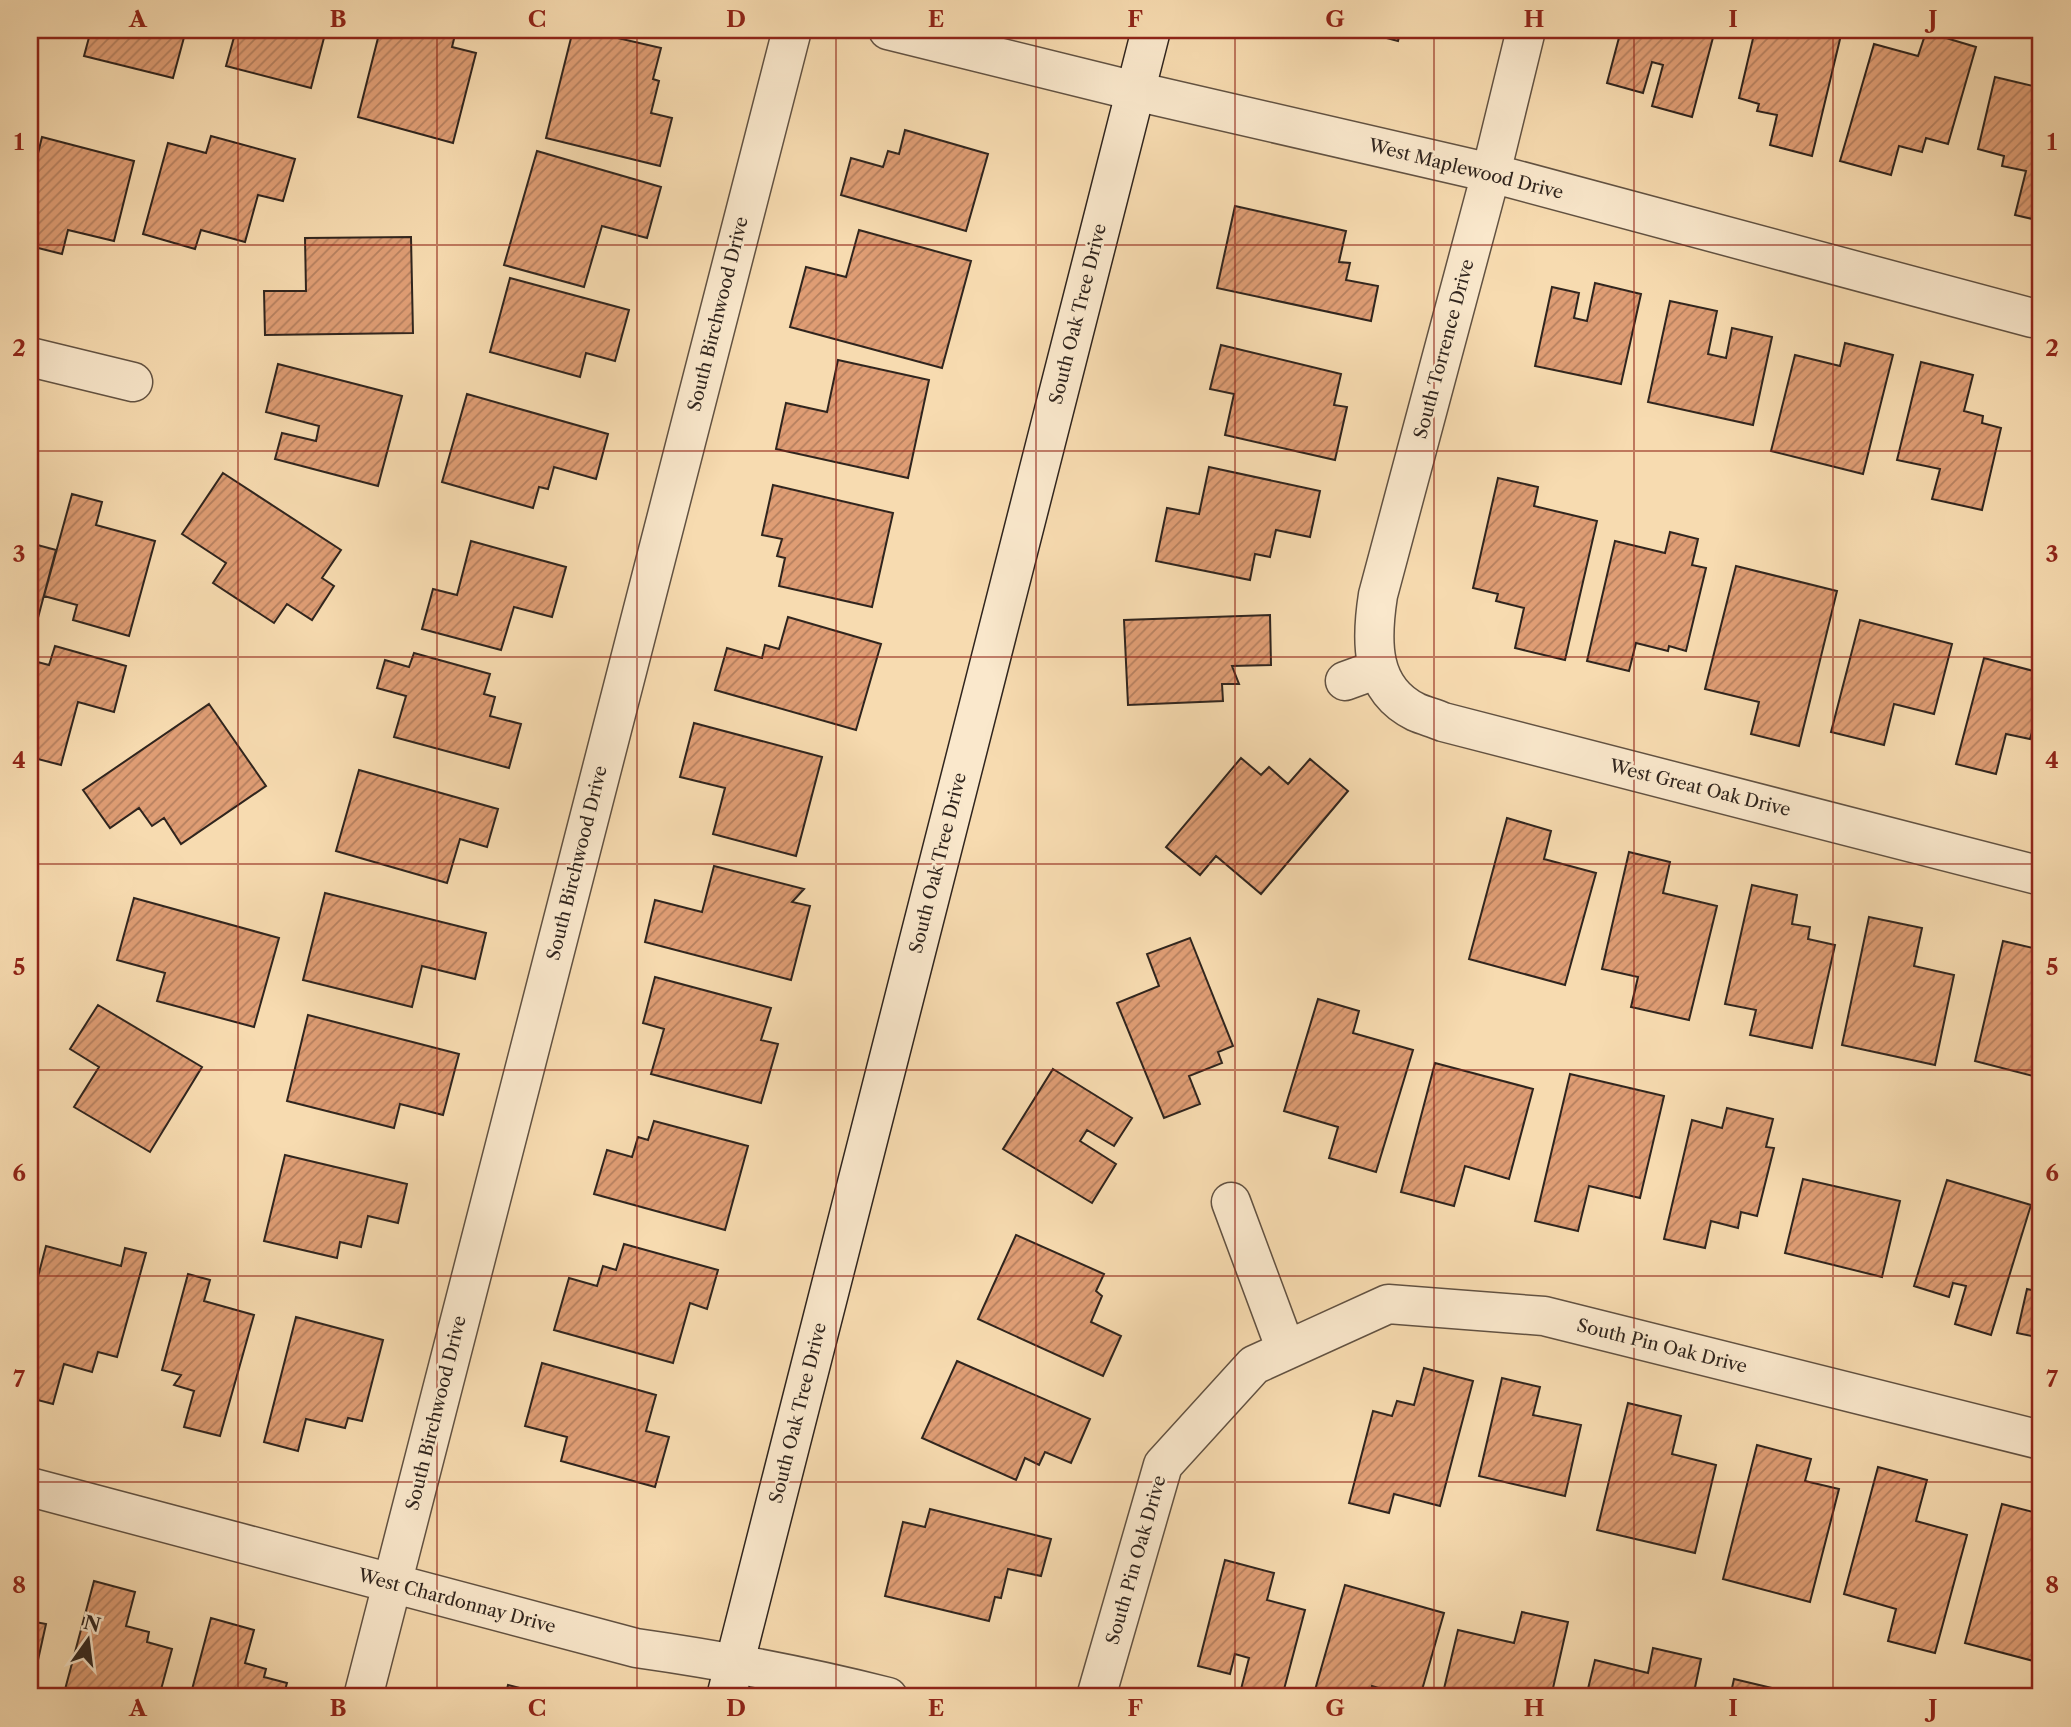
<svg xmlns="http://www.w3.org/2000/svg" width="2071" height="1727" font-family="'Libre Caslon Text',serif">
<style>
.building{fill:url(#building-hatch);stroke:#30251e;stroke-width:2}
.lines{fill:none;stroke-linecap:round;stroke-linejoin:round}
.street-casing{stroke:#625242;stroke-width:41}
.secondary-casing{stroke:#30251e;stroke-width:41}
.street{stroke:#fae8cc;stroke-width:38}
.secondary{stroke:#fae8cc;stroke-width:38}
.grid{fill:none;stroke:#8f2418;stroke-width:2;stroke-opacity:0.55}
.labels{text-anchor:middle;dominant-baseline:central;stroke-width:5;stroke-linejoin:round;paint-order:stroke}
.street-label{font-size:18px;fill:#30251e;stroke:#fae8cc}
.neatline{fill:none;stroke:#8f2418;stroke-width:2.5}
.grid-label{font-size:23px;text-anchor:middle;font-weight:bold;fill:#8f2418}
</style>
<defs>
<pattern id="building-hatch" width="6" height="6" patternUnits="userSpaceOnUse" patternTransform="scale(1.75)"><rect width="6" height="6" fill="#df9d74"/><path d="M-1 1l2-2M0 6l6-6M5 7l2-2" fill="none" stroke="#b5805f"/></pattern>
</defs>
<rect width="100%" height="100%" fill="#f7dbb0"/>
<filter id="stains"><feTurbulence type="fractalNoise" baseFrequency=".00286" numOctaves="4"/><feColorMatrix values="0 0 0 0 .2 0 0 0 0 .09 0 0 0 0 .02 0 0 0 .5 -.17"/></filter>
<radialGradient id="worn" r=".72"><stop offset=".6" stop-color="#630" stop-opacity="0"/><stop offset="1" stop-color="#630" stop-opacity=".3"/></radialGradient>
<path class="building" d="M 91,30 L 186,30 L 173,78 L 84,56 Z
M 236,30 L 326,30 L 311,88 L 226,66 Z
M 380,30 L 440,30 L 439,32 L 455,35 L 452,47 L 476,53 L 453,143 L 358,117 Z
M 573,30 L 583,30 L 661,48 L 653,79 L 659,81 L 651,113 L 672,118 L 660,166 L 546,138 Z
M 1356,30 L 1401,30 L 1398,41 Z
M 1621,30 L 1715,30 L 1692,117 L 1652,106 L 1663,65 L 1652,62 L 1643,93 L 1607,83 Z
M 1755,30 L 1818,30 L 1841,35 L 1812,156 L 1770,145 L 1777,115 L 1757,111 L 1759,104 L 1739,98 Z
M 1926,32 L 1976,47 L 1948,144 L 1926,138 L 1922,152 L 1899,146 L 1891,175 L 1840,161 L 1874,44 L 1918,56 Z
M 1995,77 L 2041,88 L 2041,221 L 2015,215 L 2026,171 L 2002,166 L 2004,156 L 1978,149 Z
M 905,130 L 988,154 L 966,231 L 841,195 L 851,158 L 883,167 L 888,151 L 899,154 Z
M 211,136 L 295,159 L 283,201 L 258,195 L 245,242 L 201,230 L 195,249 L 143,234 L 168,143 L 206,153 Z
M 42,137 L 134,161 L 114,241 L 68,230 L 62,254 L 30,246 L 30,186 Z
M 537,151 L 661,187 L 647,238 L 602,226 L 584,287 L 504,265 Z
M 1235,206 L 1346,231 L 1339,262 L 1350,263 L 1346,280 L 1378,286 L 1371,321 L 1217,288 Z
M 859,230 L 971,261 L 942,368 L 790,327 L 806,267 L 846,277 Z
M 411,237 L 413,333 L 265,335 L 264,291 L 306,291 L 305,238 Z
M 510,278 L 629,310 L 615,361 L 586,353 L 580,377 L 490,352 Z
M 1595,283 L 1641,294 L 1621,384 L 1535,366 L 1552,287 L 1579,293 L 1574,318 L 1587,321 Z
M 1670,301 L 1717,311 L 1708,354 L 1726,358 L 1732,328 L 1772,337 L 1753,425 L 1648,402 Z
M 1845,343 L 1893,355 L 1863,474 L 1771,451 L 1795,355 L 1840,366 Z
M 1221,345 L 1341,374 L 1334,405 L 1347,407 L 1335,460 L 1225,435 L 1234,394 L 1210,389 Z
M 838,360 L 929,380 L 908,478 L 776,449 L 786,403 L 827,412 Z
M 1921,362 L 1973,375 L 1964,411 L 1983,416 L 1982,423 L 2001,428 L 1982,510 L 1932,499 L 1940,469 L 1897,460 Z
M 278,364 L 402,396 L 378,486 L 275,459 L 282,433 L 316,441 L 319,426 L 266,412 Z
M 467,394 L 608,434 L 596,479 L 554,467 L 548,489 L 539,487 L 533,508 L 442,482 Z
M 1209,467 L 1320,491 L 1310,537 L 1276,530 L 1270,557 L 1255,554 L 1250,580 L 1156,561 L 1167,508 L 1199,514 Z
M 30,473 L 36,475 L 30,499 Z
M 223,473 L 341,550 L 322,578 L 334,586 L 312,620 L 287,604 L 274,623 L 213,583 L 226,563 L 182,534 Z
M 1498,478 L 1538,487 L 1534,506 L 1597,521 L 1565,660 L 1515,648 L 1524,608 L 1496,601 L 1498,594 L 1473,588 Z
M 773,485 L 893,513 L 872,607 L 779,586 L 785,558 L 777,556 L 782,539 L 762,535 Z
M 72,494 L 102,502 L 96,525 L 155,541 L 129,636 L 73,620 L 77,605 L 44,596 Z
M 1670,532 L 1698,539 L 1692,565 L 1706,568 L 1686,651 L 1669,646 L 1668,651 L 1636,643 L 1629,671 L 1587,661 L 1615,541 L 1665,553 Z
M 471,541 L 566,567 L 552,617 L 514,607 L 501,650 L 422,629 L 433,589 L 457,595 Z
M 30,543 L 56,550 L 35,629 L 30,628 Z
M 1736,566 L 1837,591 L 1799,746 L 1751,734 L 1759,702 L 1705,689 Z
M 1270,615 L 1271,665 L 1232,666 L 1239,684 L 1222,684 L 1223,701 L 1128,705 L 1124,620 Z
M 788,617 L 881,644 L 856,730 L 715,690 L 727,648 L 762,658 L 765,645 L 779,649 Z
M 1860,620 L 1952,644 L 1934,714 L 1894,704 L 1884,745 L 1831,732 Z
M 55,646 L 126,666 L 114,712 L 78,702 L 61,765 L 30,757 L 30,660 L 49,665 Z
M 414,653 L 490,674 L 484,694 L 495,697 L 490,716 L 521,724 L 509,768 L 394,737 L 406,696 L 377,688 L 385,660 L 409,667 Z
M 1984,658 L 2041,673 L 2041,734 L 2032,732 L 2030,739 L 2006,734 L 1996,774 L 1956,764 Z
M 209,704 L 266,786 L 181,844 L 164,818 L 152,826 L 139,808 L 110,828 L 83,790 Z
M 694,723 L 822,757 L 796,856 L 713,834 L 725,788 L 680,777 Z
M 1241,758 L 1261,775 L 1269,767 L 1288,784 L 1310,759 L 1348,791 L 1261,894 L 1216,856 L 1200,875 L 1166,847 Z
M 359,770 L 498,809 L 487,847 L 460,839 L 447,883 L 336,851 Z
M 1507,818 L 1551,831 L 1544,859 L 1596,873 L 1565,985 L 1469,959 Z
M 1629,852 L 1670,862 L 1663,893 L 1717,906 L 1689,1020 L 1631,1007 L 1638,977 L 1602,969 Z
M 714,866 L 804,889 L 792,902 L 810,906 L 791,980 L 645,942 L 655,900 L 702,912 Z
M 1752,885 L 1797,895 L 1792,924 L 1810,927 L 1808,939 L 1835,945 L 1812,1048 L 1750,1035 L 1756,1010 L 1725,1004 Z
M 325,893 L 486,933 L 475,979 L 422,966 L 412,1007 L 303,980 Z
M 134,898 L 279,938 L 254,1027 L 157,1001 L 165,973 L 117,960 Z
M 1869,917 L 1922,928 L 1914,966 L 1954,975 L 1935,1065 L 1842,1045 Z
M 1190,938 L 1233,1046 L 1218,1052 L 1222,1063 L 1189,1076 L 1200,1104 L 1164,1118 L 1117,1003 L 1159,986 L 1147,954 Z
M 2003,941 L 2041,950 L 2041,1078 L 1975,1061 Z
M 655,977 L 771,1008 L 761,1040 L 778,1044 L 761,1103 L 651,1074 L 664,1029 L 643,1023 Z
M 1318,999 L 1359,1011 L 1353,1033 L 1413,1050 L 1376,1172 L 1329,1158 L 1338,1127 L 1284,1111 Z
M 98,1005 L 202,1067 L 150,1152 L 74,1107 L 99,1067 L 70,1049 Z
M 308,1015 L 459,1054 L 443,1115 L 400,1104 L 394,1128 L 287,1101 Z
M 1435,1063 L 1533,1089 L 1509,1179 L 1465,1166 L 1454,1206 L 1401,1192 Z
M 1053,1069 L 1132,1118 L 1114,1146 L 1087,1130 L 1080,1141 L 1116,1164 L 1092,1203 L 1003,1149 Z
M 1570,1074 L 1664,1096 L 1640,1198 L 1589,1186 L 1578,1231 L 1535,1221 Z
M 1727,1108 L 1773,1119 L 1766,1147 L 1774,1148 L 1757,1216 L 1741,1212 L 1738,1228 L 1711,1221 L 1705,1248 L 1664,1239 L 1692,1120 L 1722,1128 Z
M 654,1121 L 748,1146 L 725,1230 L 594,1194 L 607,1150 L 632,1157 L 638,1137 L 648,1140 Z
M 285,1155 L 407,1184 L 398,1223 L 368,1216 L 361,1247 L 340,1242 L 337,1258 L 264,1241 Z
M 1803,1179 L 1900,1201 L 1882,1277 L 1785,1253 Z
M 1947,1180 L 2031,1205 L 1991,1335 L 1955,1324 L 1966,1286 L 1953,1283 L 1949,1297 L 1914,1286 Z
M 1016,1235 L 1104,1274 L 1096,1291 L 1102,1296 L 1091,1322 L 1121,1336 L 1103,1376 L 978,1319 Z
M 624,1244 L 718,1270 L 707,1309 L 690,1303 L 673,1363 L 554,1330 L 569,1278 L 597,1286 L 603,1266 L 616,1270 Z
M 46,1246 L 121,1266 L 125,1248 L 146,1253 L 117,1357 L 98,1352 L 92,1372 L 64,1364 L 53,1404 L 30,1398 L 30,1307 Z
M 188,1274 L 210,1280 L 204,1301 L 254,1315 L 220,1436 L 184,1427 L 194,1391 L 174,1385 L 181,1375 L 162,1370 Z
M 2027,1289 L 2041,1292 L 2041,1338 L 2017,1333 Z
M 296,1317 L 383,1340 L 362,1421 L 348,1418 L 345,1428 L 306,1419 L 298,1451 L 264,1442 Z
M 957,1361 L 1090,1419 L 1071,1463 L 1045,1452 L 1039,1465 L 1025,1458 L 1016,1480 L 922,1438 Z
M 542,1363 L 656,1395 L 646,1431 L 669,1437 L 655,1487 L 561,1461 L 567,1437 L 525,1426 Z
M 1424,1368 L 1473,1381 L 1440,1506 L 1394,1494 L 1389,1513 L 1349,1503 L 1373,1411 L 1392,1416 L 1397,1401 L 1414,1405 Z
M 1502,1378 L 1540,1387 L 1533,1415 L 1581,1425 L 1565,1496 L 1479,1476 Z
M 1628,1403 L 1681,1416 L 1672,1454 L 1716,1465 L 1695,1553 L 1597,1530 Z
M 1757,1445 L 1811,1459 L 1805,1481 L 1839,1489 L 1810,1602 L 1723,1579 Z
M 1878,1467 L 1927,1480 L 1916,1521 L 1967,1535 L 1935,1653 L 1888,1641 L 1896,1609 L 1844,1594 Z
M 2002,1504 L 2041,1514 L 2041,1663 L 1965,1643 Z
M 930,1509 L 1051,1539 L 1041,1576 L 1008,1569 L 1001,1598 L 995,1597 L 989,1621 L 885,1596 L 903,1522 L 925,1527 Z
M 1225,1560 L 1274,1573 L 1267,1600 L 1305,1610 L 1282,1697 L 1239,1697 L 1249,1658 L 1235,1654 L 1230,1674 L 1198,1666 Z
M 94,1581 L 135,1592 L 126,1626 L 149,1632 L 147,1642 L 172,1649 L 159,1697 L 63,1697 Z
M 1345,1585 L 1444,1613 L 1420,1697 L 1380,1697 L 1382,1689 L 1372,1686 L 1369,1697 L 1313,1697 Z
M 1522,1612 L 1568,1622 L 1551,1697 L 1442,1697 L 1458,1630 L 1514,1643 Z
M 211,1618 L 254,1630 L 245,1663 L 266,1669 L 264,1677 L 287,1683 L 283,1697 L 190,1697 Z
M 30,1621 L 46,1624 L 30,1696 Z
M 1653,1648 L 1701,1659 L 1693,1697 L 1586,1697 L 1595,1660 L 1648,1673 Z
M 1734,1679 L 1772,1688 L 1770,1697 L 1730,1697 Z
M 508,1685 L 555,1697 L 505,1697 Z"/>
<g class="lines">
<defs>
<path id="street" d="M 888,30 L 1135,91 L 1491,173 L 2032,318 L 2041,318
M 1526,30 L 1491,173 L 1378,595 C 1371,640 1369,689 1416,712 C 1425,716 1434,718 1443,722 L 2041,876
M 30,357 L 133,382
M 1345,681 L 1378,669
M 1231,1202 L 1286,1350
M 30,1487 L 636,1648 C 721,1660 805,1676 888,1697
M 363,1697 L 792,30
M 1096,1697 L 1163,1465 L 1254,1365 L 1388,1304 L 1544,1316 L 2041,1440"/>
<path id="secondary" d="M 726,1697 L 1151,30"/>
</defs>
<use href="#street" class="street-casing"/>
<use href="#secondary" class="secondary-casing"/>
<use href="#street" class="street"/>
<use href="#secondary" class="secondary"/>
</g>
<path class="grid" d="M 238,30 L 238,1697M 437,30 L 437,1697M 637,30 L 637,1697M 836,30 L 836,1697M 1036,30 L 1036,1697M 1235,30 L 1235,1697M 1434,30 L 1434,1697M 1634,30 L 1634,1697M 1833,30 L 1833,1697M 30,245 L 2041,245M 30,451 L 2041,451M 30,657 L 2041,657M 30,864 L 2041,864M 30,1070 L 2041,1070M 30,1276 L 2041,1276M 30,1482 L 2041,1482"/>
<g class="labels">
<g class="street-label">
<text transform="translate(1466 169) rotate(14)">West Maplewood Drive</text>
<text transform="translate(718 314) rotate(-76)">South Birchwood Drive</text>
<text transform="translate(1078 314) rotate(-76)">South Oak Tree Drive</text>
<text transform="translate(1444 349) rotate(-75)">South Torrence Drive</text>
<text transform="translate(1700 788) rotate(14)">West Great Oak Drive</text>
<text transform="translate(577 863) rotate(-76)">South Birchwood Drive</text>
<text transform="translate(938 863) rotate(-76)">South Oak Tree Drive</text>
<text transform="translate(1662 1346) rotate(14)">South Pin Oak Drive</text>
<text transform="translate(436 1413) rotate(-76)">South Birchwood Drive</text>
<text transform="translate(798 1413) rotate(-76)">South Oak Tree Drive</text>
<text transform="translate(1136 1560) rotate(-74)">South Pin Oak Drive</text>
<text transform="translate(457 1601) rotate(15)">West Chardonnay Drive</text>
</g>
</g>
<rect width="2071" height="1727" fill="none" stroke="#f7dbb0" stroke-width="77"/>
<g transform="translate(88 1640) rotate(14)" stroke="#fae8cc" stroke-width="5" paint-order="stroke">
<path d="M0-5L12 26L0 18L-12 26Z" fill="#30251e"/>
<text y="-10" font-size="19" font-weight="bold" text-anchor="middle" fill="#30251e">N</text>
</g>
<rect x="38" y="38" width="1994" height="1650" class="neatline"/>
<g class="grid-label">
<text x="138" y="27">A</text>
<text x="338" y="27">B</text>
<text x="537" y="27">C</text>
<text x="736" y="27">D</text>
<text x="936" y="27">E</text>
<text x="1135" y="27">F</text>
<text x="1335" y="27">G</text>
<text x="1534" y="27">H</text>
<text x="1733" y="27">I</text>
<text x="1933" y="27">J</text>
<text x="19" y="150">1</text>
<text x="2052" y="150">1</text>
<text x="19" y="356">2</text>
<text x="2052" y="356">2</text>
<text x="19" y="562">3</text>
<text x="2052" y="562">3</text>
<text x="19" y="768">4</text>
<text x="2052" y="768">4</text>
<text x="19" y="975">5</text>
<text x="2052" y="975">5</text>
<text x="19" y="1181">6</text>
<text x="2052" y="1181">6</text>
<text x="19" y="1387">7</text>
<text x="2052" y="1387">7</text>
<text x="19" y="1593">8</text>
<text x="2052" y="1593">8</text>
<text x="138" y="1716">A</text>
<text x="338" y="1716">B</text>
<text x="537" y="1716">C</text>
<text x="736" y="1716">D</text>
<text x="936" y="1716">E</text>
<text x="1135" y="1716">F</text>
<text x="1335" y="1716">G</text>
<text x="1534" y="1716">H</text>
<text x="1733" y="1716">I</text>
<text x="1933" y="1716">J</text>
</g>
<rect width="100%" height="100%" filter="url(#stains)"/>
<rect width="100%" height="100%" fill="url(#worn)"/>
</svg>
